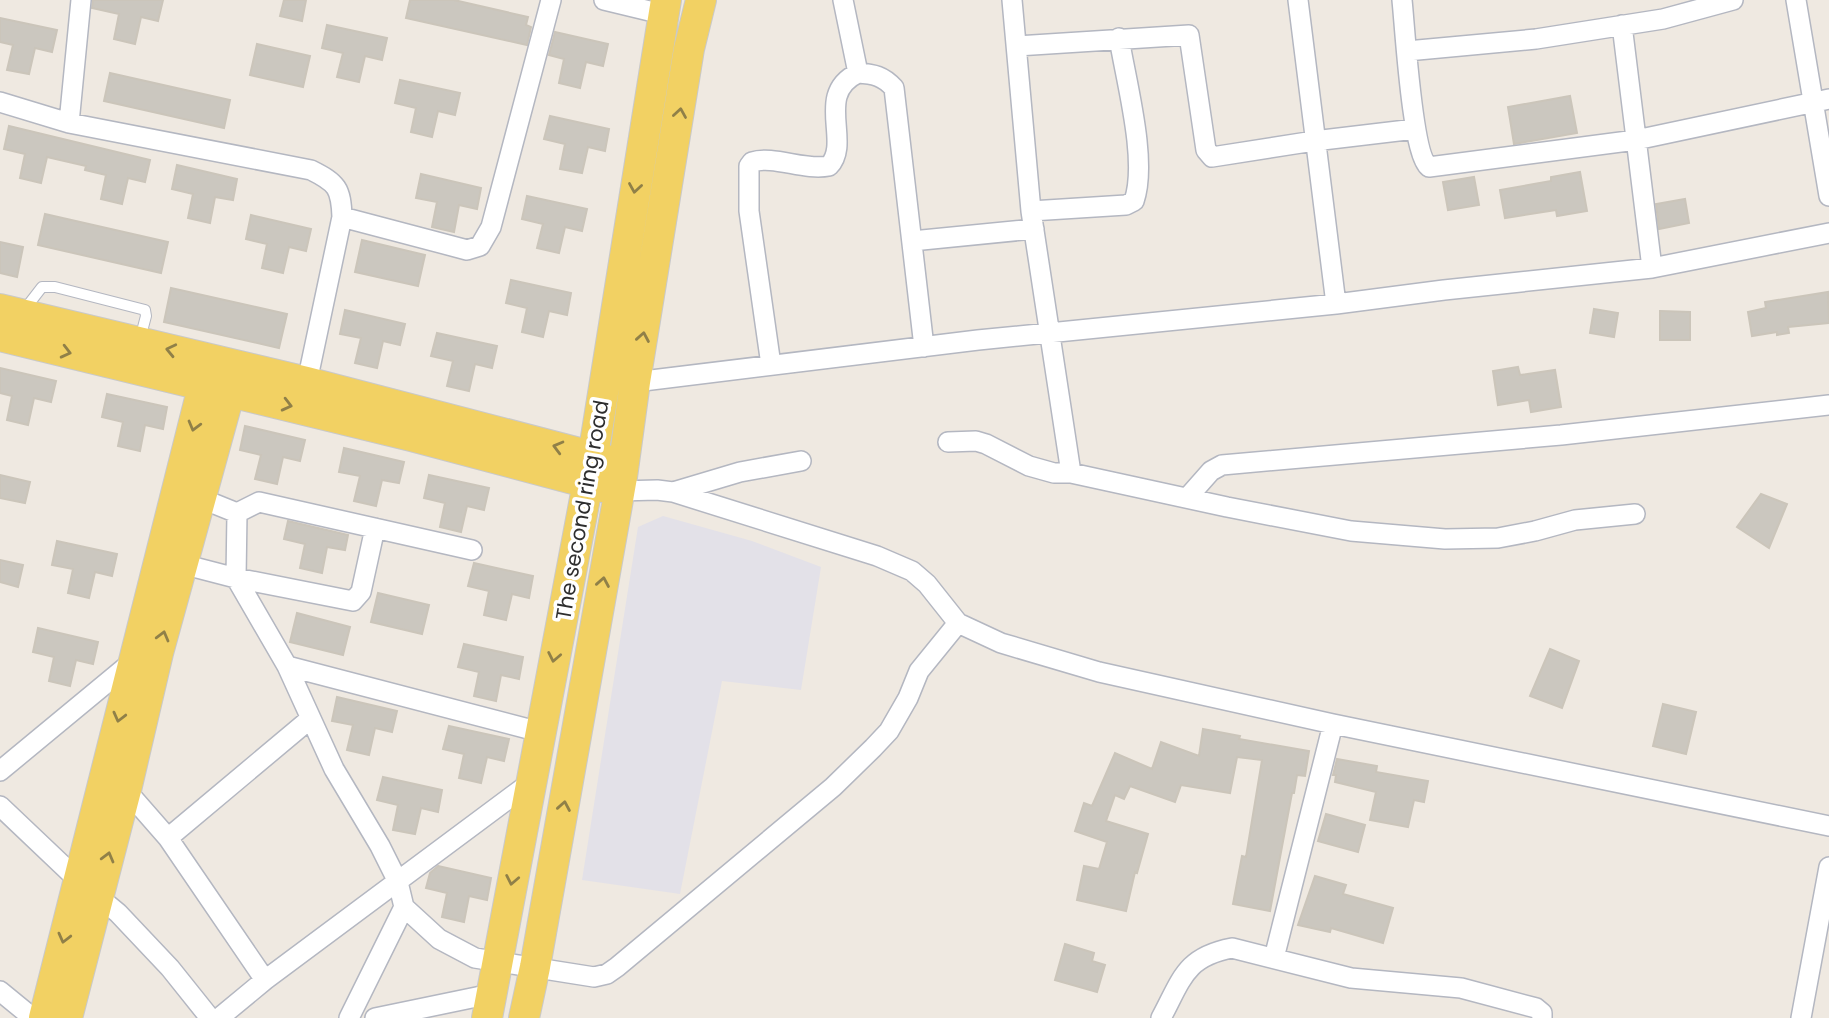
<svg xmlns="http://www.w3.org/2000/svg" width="1829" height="1018" font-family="Poppins,sans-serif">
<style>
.industrial{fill:#e3e1e8}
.building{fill:#cbc7bf;stroke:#cbc5ba;stroke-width:2}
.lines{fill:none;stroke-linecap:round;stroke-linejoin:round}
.lane-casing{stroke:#b4b7c1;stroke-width:12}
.street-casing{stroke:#b4b7c1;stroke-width:22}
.primary-casing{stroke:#c9c9c9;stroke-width:32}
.lane{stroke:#fff;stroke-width:10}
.street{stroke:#fff;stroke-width:19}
.primary{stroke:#f2d163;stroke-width:30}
.oneway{stroke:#908048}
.labels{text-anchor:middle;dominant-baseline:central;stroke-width:7;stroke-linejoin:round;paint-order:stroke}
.street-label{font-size:21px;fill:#2e2e2e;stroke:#fff}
</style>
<rect width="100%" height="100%" fill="#efe9e1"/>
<path class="industrial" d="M 663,516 L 752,541 L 821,567 L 801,690 L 722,681 L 680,894 L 582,880 L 638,527 Z"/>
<path class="building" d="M 93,0 L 163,0 L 158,21 L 141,17 L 135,44 L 114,39 L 119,14 L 92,8 Z
M 284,0 L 306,0 L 302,21 L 280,16 Z
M 410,0 L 454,0 L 528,17 L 526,25 L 531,27 L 527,45 L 406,18 Z
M 0,18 L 57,30 L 52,52 L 35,48 L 29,74 L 7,70 L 13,45 L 0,42 Z
M 327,25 L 387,38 L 382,60 L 365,56 L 359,82 L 337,77 L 343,53 L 322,48 Z
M 555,32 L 608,44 L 603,66 L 586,62 L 580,88 L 559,83 L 564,59 L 549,55 Z
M 257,44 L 310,56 L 303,87 L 250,75 Z
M 110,73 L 230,100 L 224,128 L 104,101 Z
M 400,80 L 460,93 L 455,115 L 438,111 L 432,137 L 411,132 L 416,108 L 395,103 Z
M 1570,96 L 1577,133 L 1514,144 L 1508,107 Z
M 550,116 L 609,129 L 605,151 L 588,147 L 582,173 L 560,169 L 565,144 L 544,139 Z
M 9,126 L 150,160 L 145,182 L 128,178 L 122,204 L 101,199 L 106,175 L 85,170 L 86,166 L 47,157 L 41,183 L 20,178 L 25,154 L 4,149 Z
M 177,165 L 237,179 L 233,200 L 215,197 L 210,223 L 188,218 L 193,194 L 172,189 Z
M 1580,172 L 1587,211 L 1557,216 L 1556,210 L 1505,218 L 1500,190 L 1551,181 L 1551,177 Z
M 421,174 L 481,188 L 477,209 L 459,205 L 454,232 L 432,227 L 437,202 L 416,198 Z
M 1474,177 L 1479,205 L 1448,210 L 1443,182 Z
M 527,196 L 587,209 L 582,231 L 565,227 L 559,253 L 537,248 L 543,224 L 522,219 Z
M 1685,199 L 1689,223 L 1659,229 L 1656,204 Z
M 45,214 L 168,242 L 161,273 L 38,245 Z
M 251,215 L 311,229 L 306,251 L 289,247 L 283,273 L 262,268 L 267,244 L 246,239 Z
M 362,240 L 425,255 L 418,286 L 355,272 Z
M 0,242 L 23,247 L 17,277 L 0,273 Z
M 511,280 L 571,293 L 567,315 L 549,311 L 543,337 L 522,332 L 527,308 L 506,303 Z
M 171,288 L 287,314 L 279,348 L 164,322 Z
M 1828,292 L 1829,323 L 1788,327 L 1789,333 L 1777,335 L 1777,332 L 1752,336 L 1748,312 L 1766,308 L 1765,302 Z
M 1594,309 L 1618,313 L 1614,337 L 1590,333 Z
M 345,310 L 405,324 L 400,345 L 383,341 L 377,368 L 355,363 L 361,338 L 340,334 Z
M 1660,311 L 1690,312 L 1690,340 L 1660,340 Z
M 437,333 L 497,346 L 492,368 L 475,364 L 469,391 L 447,386 L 453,361 L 431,356 Z
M 1518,367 L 1520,375 L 1555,370 L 1561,407 L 1531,412 L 1529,400 L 1498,405 L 1493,371 Z
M 0,368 L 56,381 L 51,402 L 34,398 L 28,425 L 7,420 L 12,396 L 0,393 Z
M 107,394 L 167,407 L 163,429 L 145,425 L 140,451 L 118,446 L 123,422 L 102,417 Z
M 245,426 L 305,440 L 300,461 L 283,457 L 277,484 L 255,479 L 261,455 L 240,450 Z
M 344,448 L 404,462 L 399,483 L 382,480 L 376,506 L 354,501 L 360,476 L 339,472 Z
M 0,475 L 30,482 L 25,503 L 0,498 Z
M 429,475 L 489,488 L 484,510 L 467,506 L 461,532 L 440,527 L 445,503 L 424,498 Z
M 1761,494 L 1787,504 L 1769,548 L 1737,527 Z
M 288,521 L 348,535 L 345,550 L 327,547 L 322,573 L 300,568 L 305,544 L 284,539 Z
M 57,541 L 117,554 L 112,576 L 95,572 L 89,598 L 68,593 L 73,569 L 52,565 Z
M 0,560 L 23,565 L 18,587 L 0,582 Z
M 474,563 L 533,576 L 529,598 L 512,594 L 506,620 L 484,615 L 489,591 L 468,586 Z
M 378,593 L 429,605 L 422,634 L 371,622 Z
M 297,613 L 350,627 L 343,655 L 290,642 Z
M 38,628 L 98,642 L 93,664 L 76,660 L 70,686 L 49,681 L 54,657 L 33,652 Z
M 464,644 L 523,657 L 519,679 L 501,675 L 496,701 L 474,696 L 479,672 L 458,667 Z
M 1550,649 L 1579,661 L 1562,708 L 1530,696 Z
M 337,697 L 397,711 L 392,732 L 375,728 L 369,755 L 347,750 L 353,725 L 332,721 Z
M 1663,704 L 1696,712 L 1686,754 L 1653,746 Z
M 449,726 L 509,739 L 504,761 L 487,757 L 481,783 L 459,778 L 464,754 L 443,749 Z
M 1203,729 L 1240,736 L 1239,739 L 1309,751 L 1305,776 L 1297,775 L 1294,793 L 1292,793 L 1270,911 L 1233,904 L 1242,856 L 1246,857 L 1262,760 L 1237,757 L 1230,793 L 1181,785 L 1175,802 L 1130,786 L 1124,799 L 1115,795 L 1106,821 L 1148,834 L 1137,873 L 1135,872 L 1126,911 L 1077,900 L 1084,866 L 1099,869 L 1107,842 L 1075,831 L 1084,803 L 1092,806 L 1115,753 L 1152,769 L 1161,742 L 1199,756 Z
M 1337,759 L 1377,766 L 1376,772 L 1428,781 L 1424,802 L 1414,800 L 1408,827 L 1370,820 L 1376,792 L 1335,782 L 1336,775 L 1333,775 Z
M 383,777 L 442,790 L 438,812 L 421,808 L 415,834 L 393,830 L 398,805 L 377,800 Z
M 1326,814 L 1365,825 L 1358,852 L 1318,841 Z
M 438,866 L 491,878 L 487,900 L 469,896 L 464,922 L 442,917 L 447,893 L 426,888 L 430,873 Z
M 1315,876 L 1346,885 L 1343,894 L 1393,908 L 1383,943 L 1331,928 L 1330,932 L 1298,925 Z
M 1065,944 L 1094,953 L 1092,961 L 1105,965 L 1097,992 L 1055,980 Z"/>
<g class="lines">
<defs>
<path id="lane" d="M 25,309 L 42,287 L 55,287 L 145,310 L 146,316 L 140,339"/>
<path id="street" d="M 604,0 L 662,14
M 843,0 L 858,73 C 874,74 883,76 894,88 L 924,347
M 1012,0 L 1031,211 L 1071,473
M 1298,0 L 1336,304
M 1402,0 C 1405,28 1412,154 1429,167 L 1636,140 L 1829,99
M 1796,0 L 1829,196
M 1622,25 L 1652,268
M 1017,46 L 1189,35 L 1206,150 L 1212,157 L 1314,141 L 1415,129
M 1407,51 L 1536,39 L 1663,19 L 1733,0
M 0,102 L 69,123 L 311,170 C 337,183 341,188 342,217 L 307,382
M 69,123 L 81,0
M 1031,211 L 1126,205 L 1134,201 C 1148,161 1126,81 1119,38
M 342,217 L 467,250 L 480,246 L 491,227 L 551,0
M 912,241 L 1034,229
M 771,365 L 749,211 L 749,166 L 752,162 C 774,155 804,171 829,166 C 852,142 814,94 858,73
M 635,382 L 978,340 L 1336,304 L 1444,290 L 1652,268 L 1829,233
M 948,442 L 976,441 L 986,444 L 1029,466 L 1054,473 L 1071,473 L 1227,507 L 1351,531 L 1445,539 L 1498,538 L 1535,531 L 1575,520 L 1635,514
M 619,491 L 657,490 L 673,492 L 877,556 L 912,571 L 927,584 L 958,623 L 1001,643 L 1099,672 L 1333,724 L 1829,826
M 673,492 L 740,472 L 801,461
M 1188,497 L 1211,471 L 1222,465 L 1561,435 L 1829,405
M 200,498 L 237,513 L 236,578 L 287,666 L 334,769 L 380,846 L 398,882 L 404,907 L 439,939 L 475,958 L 594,977 L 607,974 L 617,967 L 833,787 L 873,748 L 889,731 L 908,698 L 919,671 L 958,623
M 237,513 L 259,502 L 472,550
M 182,564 L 236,578 L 353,601 L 361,592 L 375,528
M 287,666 L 540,732
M 0,771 L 133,661
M 126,790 L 168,838 L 265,980
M 0,806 L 78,880 L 118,913 L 170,968 L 210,1018
M 168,838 L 310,719
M 1274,958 L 1333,724
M 0,991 L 33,1018
M 219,1018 L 265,980 L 531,782
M 349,1018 L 404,907
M 375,1018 L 491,994
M 1161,1018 C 1182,979 1185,957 1232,948 L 1351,978 L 1461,988 L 1536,1008 L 1542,1013 L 1542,1018
M 1801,1018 L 1829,867"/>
<path id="primary" d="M 0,309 L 307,382 L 610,461
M 0,336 L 411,436 L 607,488
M 44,1018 L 210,359
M 67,1018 L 126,790 L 158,653 L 237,366
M 487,1018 L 593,456 L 666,0
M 524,1018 L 535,967 L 622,477 L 635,382 L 689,49 L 701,0"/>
</defs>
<use href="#lane" class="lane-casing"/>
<use href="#street" class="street-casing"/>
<use href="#primary" class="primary-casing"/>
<use href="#lane" class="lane"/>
<use href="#street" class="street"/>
<use href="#primary" class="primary"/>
</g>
<defs><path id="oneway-chevron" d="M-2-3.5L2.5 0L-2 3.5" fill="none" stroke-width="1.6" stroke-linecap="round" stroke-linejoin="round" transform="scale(1.75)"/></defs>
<g class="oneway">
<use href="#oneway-chevron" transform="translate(680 113) rotate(-81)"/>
<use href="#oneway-chevron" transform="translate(635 188) rotate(99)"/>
<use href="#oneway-chevron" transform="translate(643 337) rotate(-80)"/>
<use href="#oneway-chevron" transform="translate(171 350) rotate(-167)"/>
<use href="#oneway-chevron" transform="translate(66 352) rotate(14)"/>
<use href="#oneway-chevron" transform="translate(287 405) rotate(14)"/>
<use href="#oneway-chevron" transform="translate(194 426) rotate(105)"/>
<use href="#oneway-chevron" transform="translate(558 447) rotate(-165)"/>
<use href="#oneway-chevron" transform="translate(603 582) rotate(-80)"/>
<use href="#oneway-chevron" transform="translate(163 636) rotate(-75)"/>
<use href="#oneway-chevron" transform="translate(554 657) rotate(101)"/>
<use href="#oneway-chevron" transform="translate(119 717) rotate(104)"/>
<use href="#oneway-chevron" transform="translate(564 806) rotate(-80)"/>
<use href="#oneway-chevron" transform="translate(108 857) rotate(-75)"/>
<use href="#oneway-chevron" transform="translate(512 880) rotate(101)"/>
<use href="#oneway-chevron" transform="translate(64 938) rotate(104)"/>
</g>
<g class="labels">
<g class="street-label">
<text transform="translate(582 510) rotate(-80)">The second ring road</text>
</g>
</g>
</svg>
